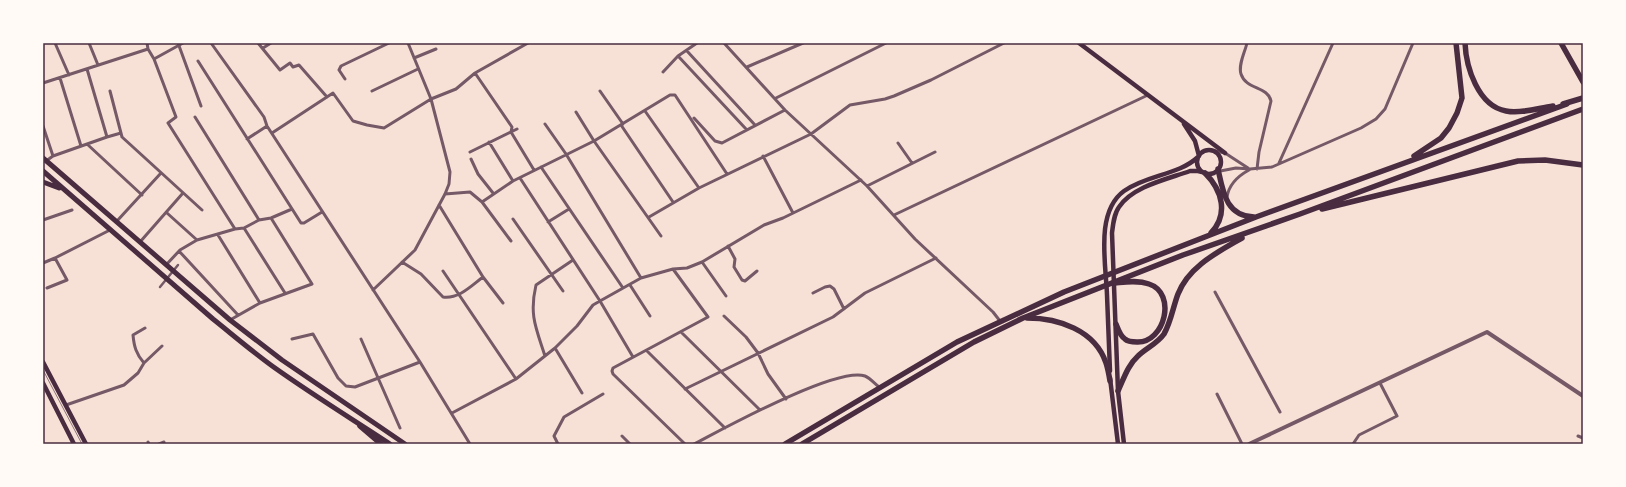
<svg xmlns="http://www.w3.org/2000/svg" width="1626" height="487" font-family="'Archivo Narrow',sans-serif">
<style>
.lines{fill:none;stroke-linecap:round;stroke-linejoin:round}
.pedestrian{stroke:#755966;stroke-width:2.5}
.minor{stroke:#755966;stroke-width:3}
.tertiary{stroke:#755966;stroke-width:4}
.secondary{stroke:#4a2c40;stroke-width:4.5}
.trunk{stroke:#4a2c40;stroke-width:5}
.motorway{stroke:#4a2c40;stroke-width:5.5}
.tram{stroke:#8f747c;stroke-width:1}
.neatline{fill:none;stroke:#4a2c40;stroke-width:1.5}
</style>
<rect width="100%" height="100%" fill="#f7e1d7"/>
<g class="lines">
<path class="pedestrian" d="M 160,287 L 178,265"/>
<path class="minor" d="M 55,43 L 69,75
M 89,43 L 98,65
M 147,43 L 148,49 L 154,59 L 176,117 L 168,123 L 235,229
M 178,43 L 201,106
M 211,43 L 264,117 L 267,126 L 420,362 L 470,444
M 258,43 L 280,70 L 290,63 L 293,67 L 299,65 L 327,97
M 724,43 L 785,110 L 867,186 L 915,239 L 993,312 L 1000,321
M 1247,43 C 1245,52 1238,65 1241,74 C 1246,90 1268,86 1271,101 L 1259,152 L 1257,169
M 263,48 L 271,43
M 687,51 L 755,125
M 678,56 L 746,129
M 414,58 L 436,49
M 154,59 L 183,43
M 198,61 L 301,223 L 304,223 L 322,212
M 747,67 L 803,43
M 87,69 L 107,137 L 121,133
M 663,72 L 678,56 L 697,43
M 475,73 L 512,127 L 511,132 L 534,170
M 60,78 L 81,146
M 345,79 L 339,70 L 341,66 L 389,43
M 43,83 L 148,49
M 110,91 L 122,137 L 202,210
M 372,91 L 418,69
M 600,91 L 623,124
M 776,98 L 886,43
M 645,111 L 699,188
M 576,112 L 594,141 L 661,236
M 195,117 L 259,220
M 694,118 L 715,141 L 722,143 L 785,110
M 545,124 L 566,154 L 641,278
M 621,125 L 673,202
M 43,126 L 53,156
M 272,133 L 333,93 L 353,121 L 367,125 L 384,128 L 431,99 L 456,89 L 475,73 L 528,43
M 247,139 L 267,126
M 489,142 L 513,181
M 898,143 L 912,163
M 87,144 L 142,195
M 1210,150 L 1225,153 L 1248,168
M 470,152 L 517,129
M 763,156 L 793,213
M 471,159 L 478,174 L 493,193
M 46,161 L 53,156 L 107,137
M 1279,163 L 1333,43
M 541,167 L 623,288
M 1215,172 L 1236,168 L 1250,169 L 1272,167 L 1361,128 L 1376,119 L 1385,109 L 1413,43
M 520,178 L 600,301 L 633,357
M 867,186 L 935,152
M 445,194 L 470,192 L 482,202 L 513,181 L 594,141 L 670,95 L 675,95 L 727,174
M 1227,197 C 1229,184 1238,176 1249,170
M 482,202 L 511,241
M 439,205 L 483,277 L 503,303
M 167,213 L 197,240
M 894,215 L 1148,95
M 649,217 L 699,188 L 811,134 L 850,105 L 885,99 L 894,96 L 931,80 L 1004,43
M 513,219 L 563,291
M 43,220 L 72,210
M 117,221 L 161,173
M 548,222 L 569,209
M 244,228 L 285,293
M 218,235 L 260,303
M 140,242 L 183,193
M 728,246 L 735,259 L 734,267 L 742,280 L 745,281 L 757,271
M 179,251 L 238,315
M 402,262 L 421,274 L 443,297 C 459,299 471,286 483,277
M 702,262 L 726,296
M 43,263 L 55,258 L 110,230
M 166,265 L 180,250 L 197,240 L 235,229 L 244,228 L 259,220 L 271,218 L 292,209
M 673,269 L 708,317 L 613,368 L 612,371 L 613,374 L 685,444
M 443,271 L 516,379
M 630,285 L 650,316
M 47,288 L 67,280 L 55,258
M 373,290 L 415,250 L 445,194 L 449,184 L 450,172 L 431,99 L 408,43
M 1215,292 L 1280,412
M 813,293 L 825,287 L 830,286 L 834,289 L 844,309
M 724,316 L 746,337 L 758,353 L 768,374 L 786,399
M 230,320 L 260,303 L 312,284 L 271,218
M 681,332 L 760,410
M 292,339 L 313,334 L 338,378 L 346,386 L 355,387 L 420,362
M 361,339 L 400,428
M 555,348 L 582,393
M 647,351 L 725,428
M 545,356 C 536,328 529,315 536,285 L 573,260
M 144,363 C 136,354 134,346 133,335 L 145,328
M 685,389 L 833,317 L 865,293 L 936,258
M 1217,394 L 1242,444
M 66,405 L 124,385 L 138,373 L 144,363 L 162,346
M 452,413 L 516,379 L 555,348 L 577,326 L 593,305 L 600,301 L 641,278 L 673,269 L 687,268 L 702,262 L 764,225 L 783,218 L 861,180
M 622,436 L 630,444
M 1578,436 L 1583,438
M 148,442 L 149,444
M 159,444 L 164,442
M 558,444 L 554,436 L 564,417 L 603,394
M 694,444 C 723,429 837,366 865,376 C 870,378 875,384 879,387
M 1353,444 L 1359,435 L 1397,416 L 1380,383"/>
<path class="tertiary" d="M 1249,444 L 1487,332 L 1583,396"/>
<path class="secondary" d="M 1079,43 L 1225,153
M 1184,124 L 1195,141 L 1199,156
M1197 162a12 12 0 1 1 24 0a12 12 0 1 1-24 0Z
M 43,362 L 86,444
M 1110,371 C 1109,345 1108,320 1107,295 C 1106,264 1095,212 1124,191 C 1146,175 1179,175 1198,157
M 1110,378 L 1118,444
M 43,383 L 74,444
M 1124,444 L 1118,391 L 1112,233 C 1113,224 1114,214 1119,207 C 1133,186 1168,179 1190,171 L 1198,171 L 1202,172"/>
<path class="trunk" d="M 43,158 L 230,320 L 282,360 L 405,444
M 43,171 L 213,319 C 233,335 254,353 275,368 C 313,395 352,419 390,444
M 43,182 L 59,188"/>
<path class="motorway" d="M 1465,43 C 1466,67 1478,106 1506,111 C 1521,114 1538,108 1553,106
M 1561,43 L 1583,82
M 1563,104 L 1583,98
M 1414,156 L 1441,138 L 1449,128 L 1457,113 L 1462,98 L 1456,43
M 1218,169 C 1223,192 1226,216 1254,217
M 1205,173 C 1222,190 1229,214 1211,233
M 1322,209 L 1518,161 L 1545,160 L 1583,165
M 1115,283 C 1126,282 1138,280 1149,284 C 1177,293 1165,343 1137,342 C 1133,342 1128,342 1125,339 C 1120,336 1118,329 1116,324
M 1027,318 C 1058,318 1095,330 1106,363 C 1108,369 1109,375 1110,381
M 1118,391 C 1124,378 1128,365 1138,356 C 1146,348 1157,344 1164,334 C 1171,322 1173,307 1178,294 C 1189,266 1218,252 1242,238
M 360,426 L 381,444
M 785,444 L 957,342 L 1064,292 L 1256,217 L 1567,104
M 802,444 L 974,342 L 1023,318 L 1183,255 L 1300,214 L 1583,109"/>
<path class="tram" d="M 43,370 L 82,444"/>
</g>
<rect width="1626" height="487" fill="none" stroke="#fffaf5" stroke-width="88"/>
<rect x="44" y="44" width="1538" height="399" class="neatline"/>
</svg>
